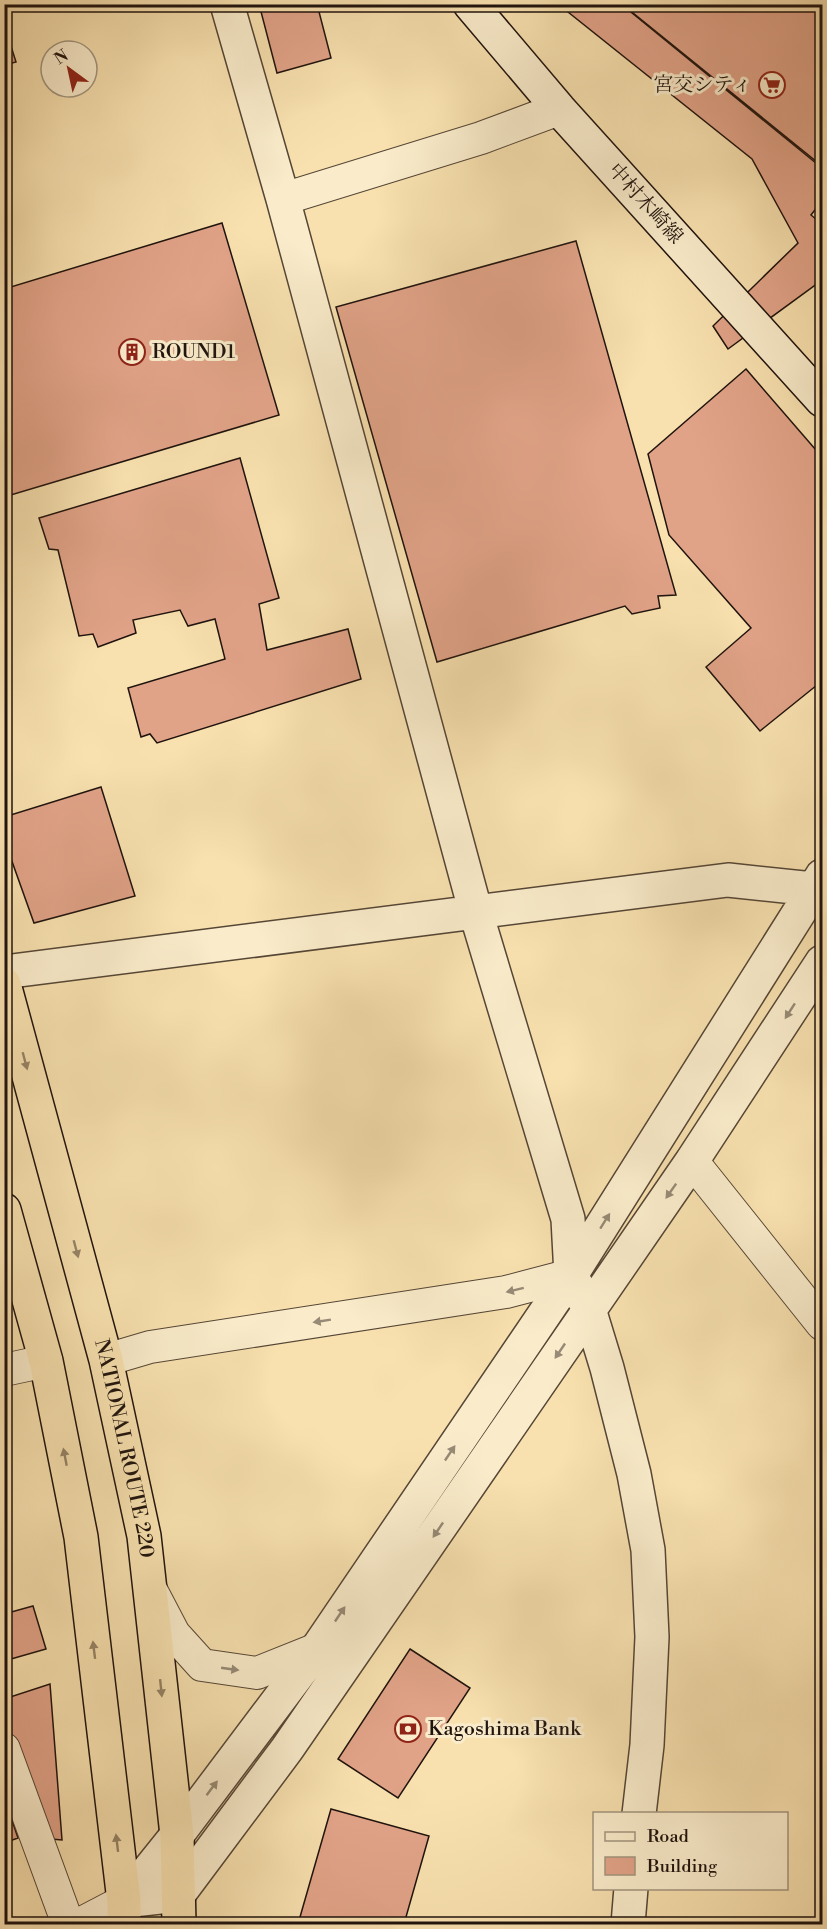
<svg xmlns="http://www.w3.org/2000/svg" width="827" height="1929" font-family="'Libre Bodoni','Noto Serif JP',serif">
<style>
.building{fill:#e1a388;stroke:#1f130e;stroke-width:1.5}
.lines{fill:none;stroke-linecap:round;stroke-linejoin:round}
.minor-casing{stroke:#554636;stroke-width:34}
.tertiary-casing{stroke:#554636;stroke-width:36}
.secondary-casing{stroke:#1f130e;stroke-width:36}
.trunk-casing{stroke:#1f130e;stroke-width:36}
.minor{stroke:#faeccb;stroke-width:32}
.tertiary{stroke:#faeccb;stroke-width:33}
.secondary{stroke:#faeccb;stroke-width:33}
.trunk{stroke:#f8e1af;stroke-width:33}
.oneway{fill:#978a76}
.oneway2{fill:#968467}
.labels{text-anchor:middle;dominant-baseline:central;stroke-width:6;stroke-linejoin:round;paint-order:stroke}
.poi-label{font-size:20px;fill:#1f130e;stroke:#faeccb;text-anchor:start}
.street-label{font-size:20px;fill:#1f130e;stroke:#faeccb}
</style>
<rect width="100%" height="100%" fill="#f8e1af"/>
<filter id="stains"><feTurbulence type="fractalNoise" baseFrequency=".00333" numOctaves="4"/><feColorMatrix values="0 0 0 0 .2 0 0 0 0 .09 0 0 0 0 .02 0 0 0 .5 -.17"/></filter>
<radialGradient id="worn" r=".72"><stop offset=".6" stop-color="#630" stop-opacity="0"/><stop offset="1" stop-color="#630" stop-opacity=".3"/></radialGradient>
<path class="building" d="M 259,4 L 317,4 L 331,58 L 277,73 Z
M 558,4 L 621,4 L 822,168 L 822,201 L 811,215 L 822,224 L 822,280 L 728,349 L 713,326 L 798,243 L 752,159 Z
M 622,4 L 822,4 L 822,166 Z
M 4,24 L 16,62 L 4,65 Z
M 222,223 L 279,415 L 4,497 L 4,289 Z
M 576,241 L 676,595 L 658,596 L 660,608 L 632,614 L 625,606 L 437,662 L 336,307 Z
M 746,369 L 822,457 L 822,681 L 760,731 L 706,667 L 751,628 L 669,535 L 648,454 Z
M 240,458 L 279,598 L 259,604 L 267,650 L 348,629 L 361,679 L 157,743 L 150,734 L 141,737 L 128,688 L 225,659 L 215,619 L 188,626 L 180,610 L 133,620 L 136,633 L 98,647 L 93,634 L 79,636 L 58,550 L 49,549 L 39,518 Z
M 101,787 L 135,896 L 34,923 L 4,839 L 4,817 Z
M 33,1606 L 46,1649 L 4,1661 L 4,1614 Z
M 410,1649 L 470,1688 L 398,1798 L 338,1759 Z
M 50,1684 L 62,1840 L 51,1839 L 4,1722 L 4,1699 Z
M 4,1797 L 18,1838 L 4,1843 Z
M 331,1809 L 429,1836 L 404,1924 L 298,1924 Z"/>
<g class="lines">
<defs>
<path id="minor" d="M 283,199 L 481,138 L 559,109
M 692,1161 L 822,1324
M 106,1360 L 150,1347 L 506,1292 L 571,1275
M 4,1370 L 46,1361
M 152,1592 L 174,1634 L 202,1665 L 257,1673 L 317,1649
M 4,1749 L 68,1924
M 80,1924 L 124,1901"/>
<path id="tertiary" d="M 227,4 L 283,199 L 476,913 L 568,1219 L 571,1275 L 589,1309 L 607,1368 L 634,1474 L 648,1550 L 652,1637 L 647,1745 L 639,1814
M 4,972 L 728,880 L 813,889
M 124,1901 L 177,1835 L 317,1649 L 571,1275 L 822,876
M 124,1901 L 178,1895 L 287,1749 L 692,1161 L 822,962
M 628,1924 L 631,1888"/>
<path id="secondary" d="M 470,4 L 559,109 L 822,400"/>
<g id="trunk">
<path id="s1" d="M 4,984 L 106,1360 L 144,1536 L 177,1835 L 179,1924"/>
<path d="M 4,1210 L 46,1361 L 81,1537 L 124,1901 L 124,1924"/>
</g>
</defs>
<use href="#minor" class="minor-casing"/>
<use href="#tertiary" class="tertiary-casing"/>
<use href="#secondary" class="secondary-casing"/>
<use href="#trunk" class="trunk-casing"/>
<use href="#minor" class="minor"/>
<use href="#tertiary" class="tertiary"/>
<use href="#secondary" class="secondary"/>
<use href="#trunk" class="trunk"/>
</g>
<defs><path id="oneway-solid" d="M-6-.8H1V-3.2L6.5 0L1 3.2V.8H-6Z" transform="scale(1.5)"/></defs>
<g class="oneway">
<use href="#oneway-solid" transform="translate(790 1011) rotate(123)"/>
<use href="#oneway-solid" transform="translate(671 1191) rotate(125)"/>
<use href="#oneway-solid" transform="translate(605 1221) rotate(-58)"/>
<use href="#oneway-solid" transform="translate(515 1290) rotate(166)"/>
<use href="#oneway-solid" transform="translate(322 1321) rotate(171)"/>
<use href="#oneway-solid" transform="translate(560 1351) rotate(124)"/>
<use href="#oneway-solid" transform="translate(450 1453) rotate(-56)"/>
<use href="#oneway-solid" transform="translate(438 1530) rotate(124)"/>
<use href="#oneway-solid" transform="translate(340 1614) rotate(-56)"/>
<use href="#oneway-solid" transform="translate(230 1669) rotate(8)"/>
<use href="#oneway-solid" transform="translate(212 1788) rotate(-53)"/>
</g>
<g class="oneway2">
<use href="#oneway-solid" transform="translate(25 1061) rotate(75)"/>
<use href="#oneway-solid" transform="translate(76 1249) rotate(75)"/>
<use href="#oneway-solid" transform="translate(65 1457) rotate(-101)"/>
<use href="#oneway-solid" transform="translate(94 1650) rotate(-97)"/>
<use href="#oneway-solid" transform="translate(161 1688) rotate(84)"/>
<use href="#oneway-solid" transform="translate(117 1843) rotate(-97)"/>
</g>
<defs>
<symbol id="supermarket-ring" viewBox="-11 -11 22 22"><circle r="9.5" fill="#faeccb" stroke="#8f2418" stroke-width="1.5"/><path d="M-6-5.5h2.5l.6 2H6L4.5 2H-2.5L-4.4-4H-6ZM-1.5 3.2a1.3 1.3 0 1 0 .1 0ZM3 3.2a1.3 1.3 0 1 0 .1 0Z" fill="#8f2418"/></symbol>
<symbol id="building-ring" viewBox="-11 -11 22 22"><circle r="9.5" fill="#faeccb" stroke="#8f2418" stroke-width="1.5"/><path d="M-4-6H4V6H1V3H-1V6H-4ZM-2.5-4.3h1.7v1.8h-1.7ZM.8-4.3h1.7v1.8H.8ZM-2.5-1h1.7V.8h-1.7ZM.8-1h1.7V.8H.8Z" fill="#8f2418"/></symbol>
<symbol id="bank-ring" viewBox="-11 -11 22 22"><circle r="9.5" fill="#faeccb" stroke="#8f2418" stroke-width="1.5"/><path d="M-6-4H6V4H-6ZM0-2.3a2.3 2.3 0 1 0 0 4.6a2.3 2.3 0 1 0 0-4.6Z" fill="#8f2418"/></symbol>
</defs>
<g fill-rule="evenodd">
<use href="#supermarket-ring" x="757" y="70" width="30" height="30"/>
<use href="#building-ring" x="117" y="337" width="30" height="30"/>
<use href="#bank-ring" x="393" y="1714" width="30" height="30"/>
</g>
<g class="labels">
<g class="poi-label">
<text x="752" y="85" text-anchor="end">宮交シティ</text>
<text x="152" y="352">ROUND1</text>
<text x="428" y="1729">Kagoshima Bank</text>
</g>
<g class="street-label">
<text transform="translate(645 204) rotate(48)">中村木崎線</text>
<text stroke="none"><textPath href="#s1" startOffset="480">NATIONAL ROUTE 220</textPath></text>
</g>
</g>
<rect width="827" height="1929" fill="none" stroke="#f8e1af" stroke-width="24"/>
<rect x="6" y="6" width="815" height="1917" fill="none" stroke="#1f130e" stroke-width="3"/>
<rect x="12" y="12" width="803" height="1905" fill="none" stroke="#1f130e" stroke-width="1.5"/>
<rect x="593" y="1812" width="195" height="78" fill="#faeccb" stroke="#a2957f" stroke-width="1.5"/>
<rect x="605" y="1832" width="30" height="9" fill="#faeccb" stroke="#a2957f" stroke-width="1.5"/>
<text x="647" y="1842" font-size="18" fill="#1f130e">Road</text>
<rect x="605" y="1857" width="30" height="18" fill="#e1a388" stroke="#a2957f" stroke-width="1.5"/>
<text x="647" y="1872" font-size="18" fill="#1f130e">Building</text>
<g transform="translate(69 69) rotate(327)"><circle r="28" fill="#faeccb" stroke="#a2957f" stroke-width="1.5"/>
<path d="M0-4.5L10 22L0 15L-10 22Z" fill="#8f2418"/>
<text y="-9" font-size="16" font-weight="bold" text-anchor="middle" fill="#1f130e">N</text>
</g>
<rect width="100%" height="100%" filter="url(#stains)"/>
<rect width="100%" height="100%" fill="url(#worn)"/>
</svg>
